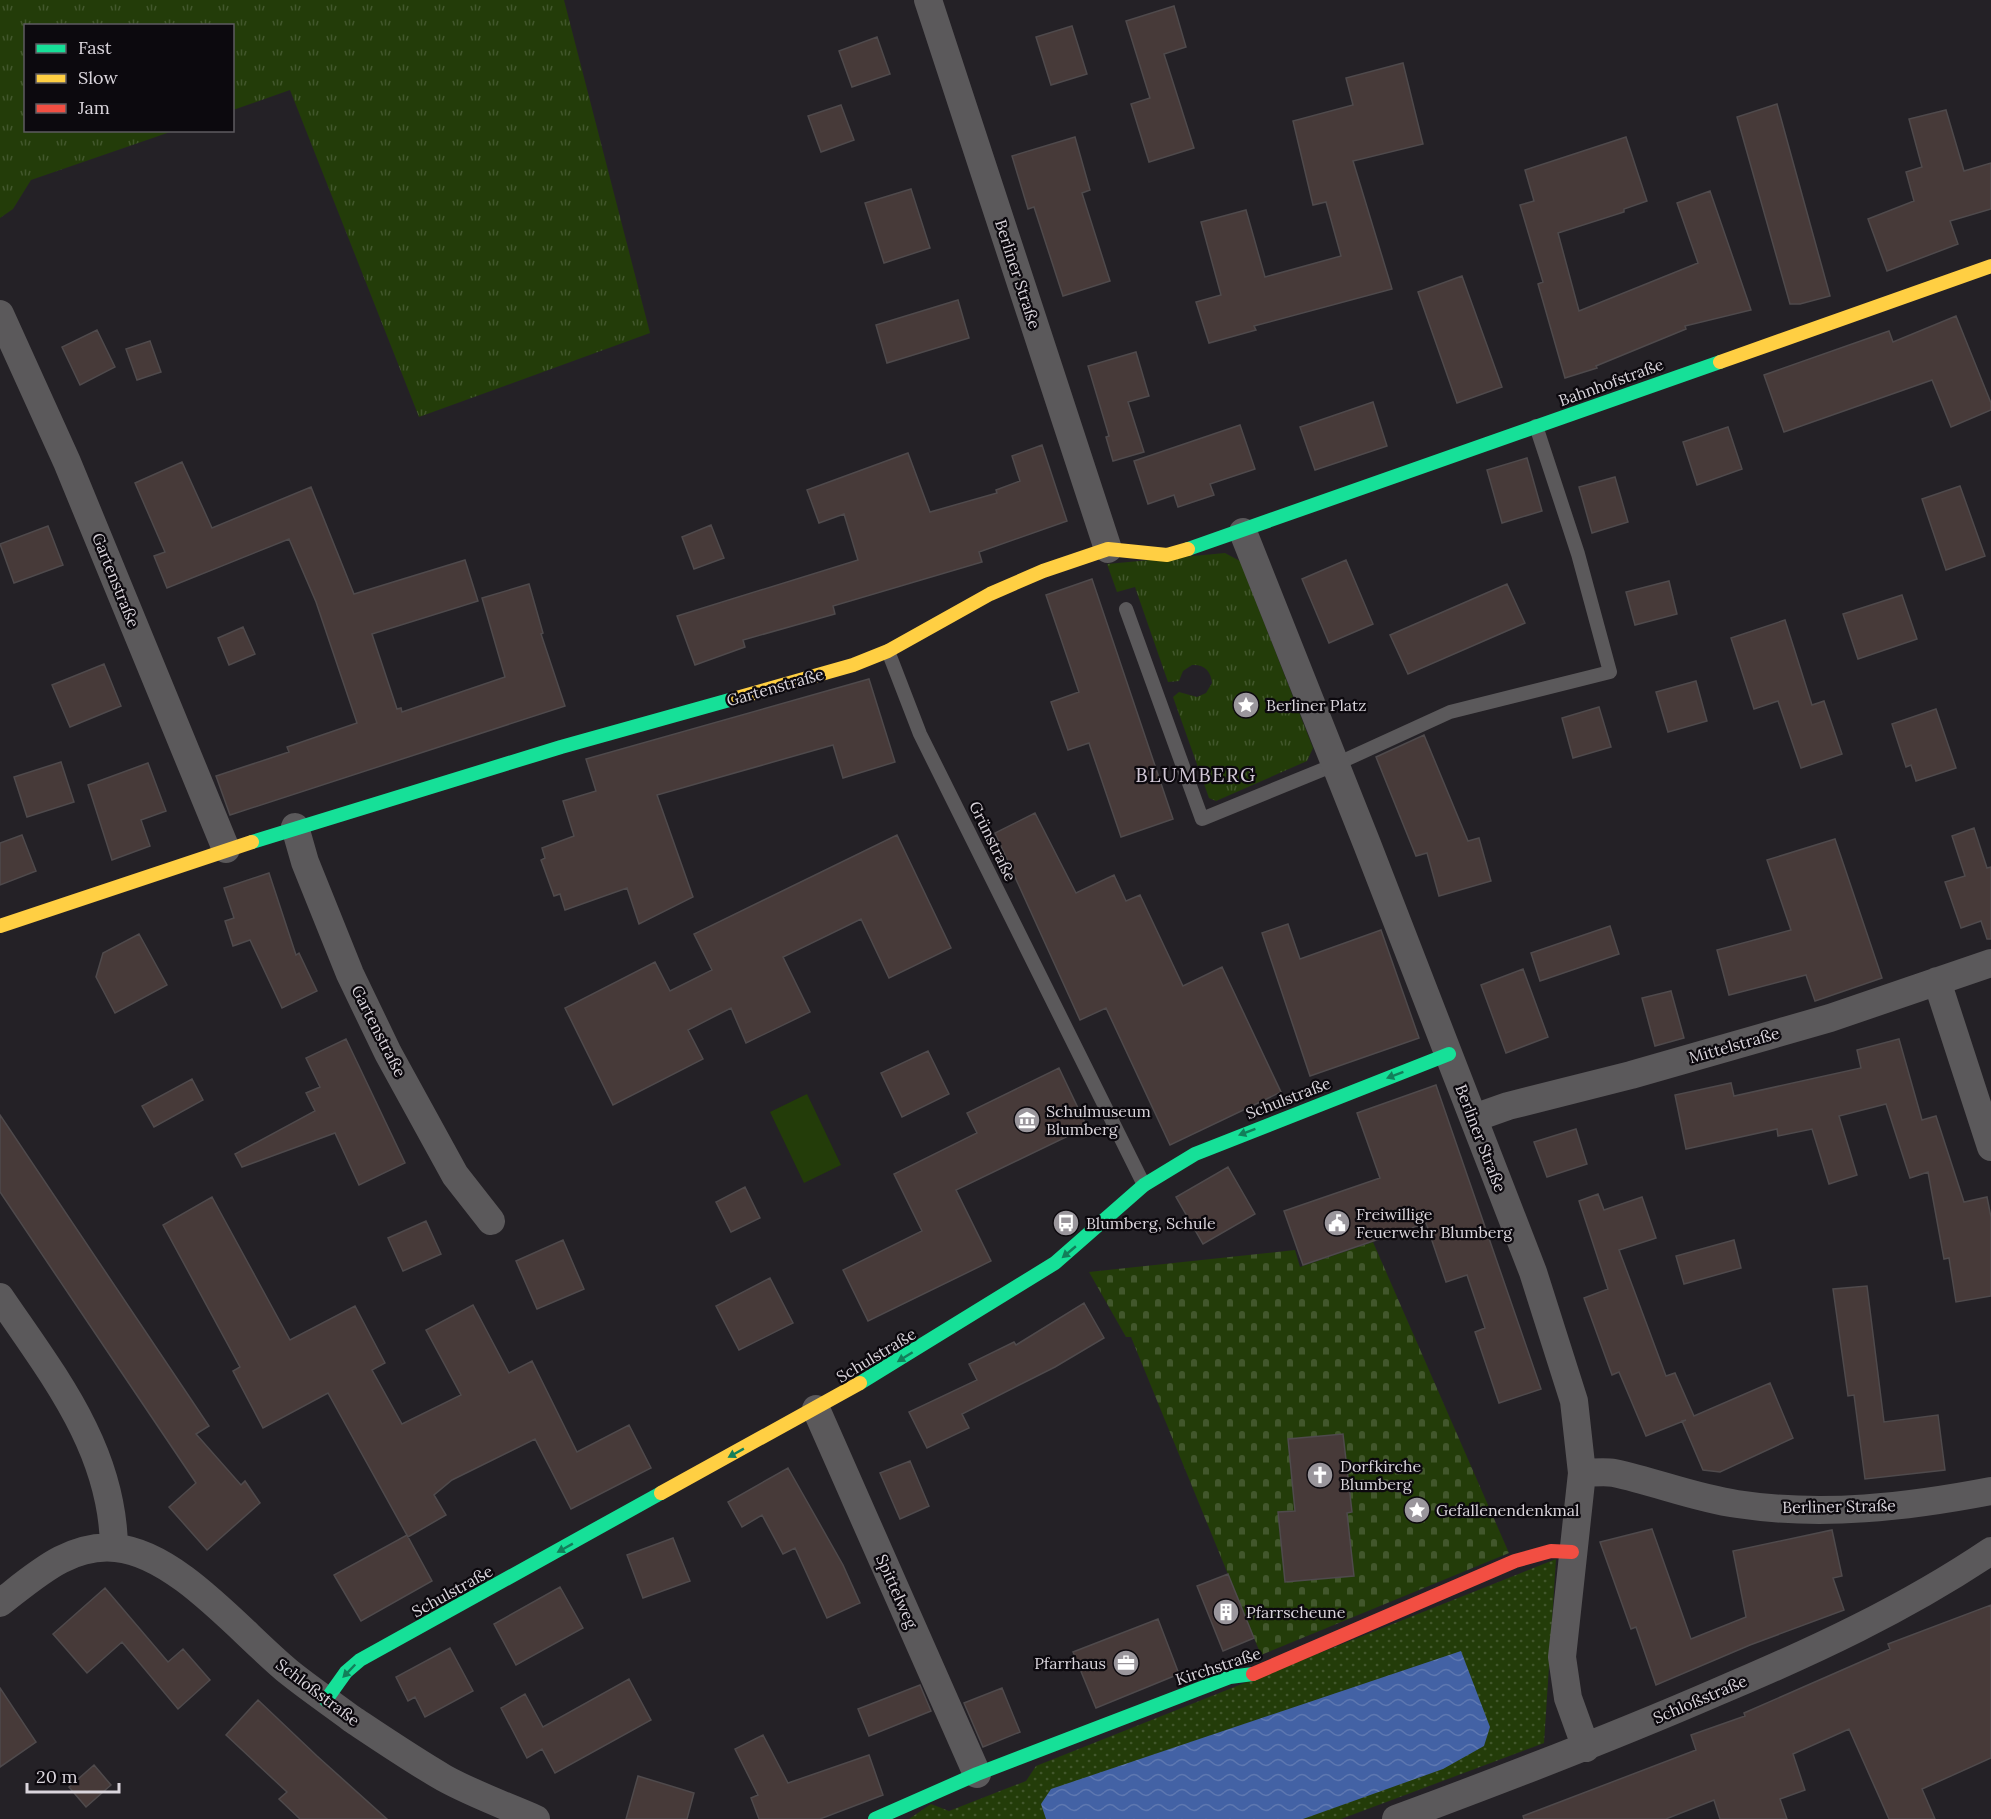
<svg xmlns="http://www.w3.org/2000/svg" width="1991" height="1819" font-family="Lora,serif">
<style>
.grass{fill:url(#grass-tufts)}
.cemetery{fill:url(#cemetery-stones)}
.park{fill:url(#park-dots)}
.pitch{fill:#233c09}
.water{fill:url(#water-waves)}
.building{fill:#473a39;stroke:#4f4a4c;stroke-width:1.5}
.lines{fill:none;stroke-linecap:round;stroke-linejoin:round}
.lane{stroke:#5b595b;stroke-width:14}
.street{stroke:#5b595b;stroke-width:28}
.fast{stroke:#16e098;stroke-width:14}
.slow{stroke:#ffcf43;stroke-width:14}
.jam{stroke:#f24e42;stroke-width:14}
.oneway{fill:#127f5a}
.labels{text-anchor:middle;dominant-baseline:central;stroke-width:4.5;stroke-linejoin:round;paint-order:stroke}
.street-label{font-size:16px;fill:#dad5dc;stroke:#0c090e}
.poi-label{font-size:16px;fill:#dad5dc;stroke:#0c090e;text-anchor:start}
.quarter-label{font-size:20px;letter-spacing:1.5px;fill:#d2c8d7;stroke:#0c090e}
</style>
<defs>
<pattern id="grass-tufts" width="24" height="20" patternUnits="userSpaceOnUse" patternTransform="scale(1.5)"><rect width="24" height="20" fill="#233c09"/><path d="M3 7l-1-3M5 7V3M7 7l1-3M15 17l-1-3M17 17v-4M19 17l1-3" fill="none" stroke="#42572c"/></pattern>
<pattern id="cemetery-stones" width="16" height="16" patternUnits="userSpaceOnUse" patternTransform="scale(1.5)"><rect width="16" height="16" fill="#233c09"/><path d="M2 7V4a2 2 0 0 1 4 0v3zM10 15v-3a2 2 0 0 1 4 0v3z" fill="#42572c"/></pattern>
<pattern id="park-dots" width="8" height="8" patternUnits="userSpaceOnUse" patternTransform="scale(1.5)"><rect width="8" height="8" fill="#233c09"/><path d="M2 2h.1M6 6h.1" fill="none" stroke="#42572c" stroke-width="1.8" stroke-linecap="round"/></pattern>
<pattern id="water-waves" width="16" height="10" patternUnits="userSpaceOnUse" patternTransform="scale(1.5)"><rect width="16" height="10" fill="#4362a5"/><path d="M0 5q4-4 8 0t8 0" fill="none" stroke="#5e78b1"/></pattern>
</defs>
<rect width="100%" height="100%" fill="#242126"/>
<path class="grass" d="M 0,0 L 564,0 L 650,333 L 419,417 L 290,90 L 233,110 L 232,26 L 26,26 L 26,130 L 173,131 L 31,180 L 13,209 L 0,218 Z
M 1225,553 L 1240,561 L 1313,748 L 1307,761 L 1216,801 L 1209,798 L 1173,697 L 1179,692 L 1197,697 L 1206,693 L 1212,683 C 1211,671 1204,664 1192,665 L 1183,671 L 1179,681 L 1168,682 L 1135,587 L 1117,592 L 1107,564 Z"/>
<path class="cemetery" d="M 1373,1242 L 1509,1553 L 1261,1655 L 1131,1337 L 1126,1337 L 1089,1272 L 1295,1250 L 1300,1267 Z"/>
<path class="park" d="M 1556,1559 L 1544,1743 L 1341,1819 L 909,1819 L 931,1804 L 949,1811 L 1026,1781 L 1036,1766 Z"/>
<path class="pitch" d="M 807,1094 L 841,1165 L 804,1183 L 770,1112 Z"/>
<path class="water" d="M 1461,1651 L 1490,1727 L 1484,1746 L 1443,1769 L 1303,1819 L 1046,1819 L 1041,1804 L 1051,1789 Z"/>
<path class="building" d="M 1174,6 L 1186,47 L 1164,54 L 1194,148 L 1149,162 L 1131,104 L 1150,98 L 1126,21 Z
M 1072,26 L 1087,74 L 1051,85 L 1036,37 Z
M 877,37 L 890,74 L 852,87 L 839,51 Z
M 1403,63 L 1423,144 L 1353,161 L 1392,289 L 1254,326 L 1256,330 L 1209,343 L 1196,302 L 1221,295 L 1201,222 L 1246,210 L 1265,277 L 1341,256 L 1326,202 L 1313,205 L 1293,121 L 1353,105 L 1346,78 Z
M 1777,104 L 1830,296 L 1800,304 L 1790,304 L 1737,117 Z
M 841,105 L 854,140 L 821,152 L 808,116 Z
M 1946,110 L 1964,171 L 1991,163 L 1991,209 L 1950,221 L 1958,244 L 1887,271 L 1868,219 L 1914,201 L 1906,172 L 1922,167 L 1909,119 Z
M 1075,137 L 1090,190 L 1082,193 L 1110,281 L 1063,296 L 1034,207 L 1028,209 L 1012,156 Z
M 1626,137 L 1647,201 L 1624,209 L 1624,212 L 1558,233 L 1579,311 L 1698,263 L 1677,203 L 1710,191 L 1751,310 L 1685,326 L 1686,329 L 1596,366 L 1597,368 L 1565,378 L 1538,284 L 1543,282 L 1520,205 L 1534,201 L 1525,170 Z
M 911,189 L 930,248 L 884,263 L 865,203 Z
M 1462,276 L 1502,387 L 1457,403 L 1418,292 Z
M 958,300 L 969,338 L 887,363 L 876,325 Z
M 1956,316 L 1991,403 L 1991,410 L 1951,427 L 1932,380 L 1784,432 L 1764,375 L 1889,331 L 1893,342 Z
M 97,330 L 115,367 L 80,385 L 62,347 Z
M 150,341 L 161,372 L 137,380 L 126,349 Z
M 1136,352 L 1149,396 L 1128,402 L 1144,452 L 1113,461 L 1106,437 L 1109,436 L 1088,366 Z
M 1373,402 L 1387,446 L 1315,470 L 1300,427 Z
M 1240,425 L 1255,469 L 1210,484 L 1214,495 L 1178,507 L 1174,495 L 1148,504 L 1134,461 Z
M 1728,427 L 1742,469 L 1697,485 L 1683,442 Z
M 1042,445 L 1067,521 L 979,552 L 982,562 L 833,606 L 835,614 L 743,640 L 745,647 L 695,665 L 677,616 L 858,560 L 844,514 L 819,523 L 807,490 L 908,453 L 930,512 L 997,493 L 996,490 L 1020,481 L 1012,456 Z
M 1527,458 L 1542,511 L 1502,523 L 1487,470 Z
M 182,462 L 212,528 L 311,487 L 354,594 L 465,560 L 478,601 L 372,634 L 397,709 L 401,708 L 402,712 L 505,677 L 482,598 L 529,584 L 543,633 L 541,634 L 565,706 L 230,815 L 216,776 L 289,752 L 287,747 L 357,723 L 316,602 L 289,539 L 167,588 L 154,556 L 165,552 L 135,483 Z
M 1615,477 L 1628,522 L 1592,533 L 1579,487 Z
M 1960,486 L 1985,556 L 1946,570 L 1922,499 Z
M 711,525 L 724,558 L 694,569 L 682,537 Z
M 48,526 L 63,565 L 14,583 L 0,544 Z
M 1346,560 L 1373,624 L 1329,643 L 1302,579 Z
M 1092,579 L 1173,819 L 1121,837 L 1089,743 L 1068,750 L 1051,702 L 1079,692 L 1046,595 Z
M 1669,581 L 1677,614 L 1635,625 L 1626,592 Z
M 1507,584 L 1525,623 L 1408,674 L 1390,635 Z
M 1902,595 L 1917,639 L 1858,659 L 1843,614 Z
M 1785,620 L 1812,705 L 1824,701 L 1842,754 L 1801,768 L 1778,701 L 1754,709 L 1731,638 Z
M 243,627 L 255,654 L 229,665 L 218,638 Z
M 104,664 L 121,706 L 70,727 L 52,685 Z
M 869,679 L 895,762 L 843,778 L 833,745 L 657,795 L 693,897 L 639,924 L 627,888 L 565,910 L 560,894 L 554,896 L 541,860 L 545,858 L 542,848 L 574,836 L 563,801 L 596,791 L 586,759 Z
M 1696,681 L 1707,721 L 1668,732 L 1656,692 Z
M 1599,707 L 1611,747 L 1573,758 L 1562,718 Z
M 1936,709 L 1956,768 L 1916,781 L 1911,765 L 1906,767 L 1892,724 Z
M 1424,735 L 1468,841 L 1479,838 L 1491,881 L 1439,896 L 1427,853 L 1416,856 L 1376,757 Z
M 61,762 L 74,802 L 27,817 L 14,777 Z
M 148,763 L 166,811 L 141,820 L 150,846 L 112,860 L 88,785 Z
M 1035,813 L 1076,893 L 1114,875 L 1126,901 L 1140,895 L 1183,986 L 1222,967 L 1281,1092 L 1170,1145 L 1106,1008 L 1080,1020 L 995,833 Z
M 1974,828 L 1987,868 L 1991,867 L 1991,939 L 1987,939 L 1981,921 L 1961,928 L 1945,882 L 1965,876 L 1952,836 Z
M 22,835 L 36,871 L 0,885 L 0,843 Z
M 897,835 L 951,948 L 889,978 L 861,919 L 783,957 L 810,1012 L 746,1043 L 731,1008 L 688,1030 L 703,1059 L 613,1105 L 565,1008 L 655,962 L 670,991 L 712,970 L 694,934 Z
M 1835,839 L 1882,978 L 1815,1001 L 1806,975 L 1729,995 L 1717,950 L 1791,930 L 1767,860 Z
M 269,873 L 296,955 L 299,953 L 317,991 L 282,1008 L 250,940 L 233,946 L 225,921 L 234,918 L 224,888 Z
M 1288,924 L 1300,959 L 1381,930 L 1419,1038 L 1310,1076 L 1262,933 Z
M 1610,926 L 1619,954 L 1540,981 L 1531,953 Z
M 139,934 L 167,985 L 115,1013 L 96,977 L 103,953 Z
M 1523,969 L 1548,1037 L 1506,1053 L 1481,985 Z
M 1671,991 L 1684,1038 L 1655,1046 L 1642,998 Z
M 346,1039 L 405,1163 L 359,1185 L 335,1133 L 242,1167 L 235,1154 L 315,1111 L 306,1093 L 320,1087 L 306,1058 Z
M 1899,1039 L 1922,1120 L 1936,1116 L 1964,1202 L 1987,1197 L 1991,1217 L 1991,1296 L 1956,1302 L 1949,1258 L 1944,1259 L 1928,1172 L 1910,1178 L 1886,1104 L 1839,1116 L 1857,1175 L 1829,1184 L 1812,1129 L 1778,1136 L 1777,1129 L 1686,1149 L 1675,1095 L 1731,1083 L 1734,1096 L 1861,1068 L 1857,1050 Z
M 928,1051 L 949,1094 L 902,1117 L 881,1073 Z
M 1059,1068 L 1087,1127 L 956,1190 L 991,1261 L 868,1321 L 843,1270 L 922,1231 L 894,1174 L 977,1133 L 967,1113 Z
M 192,1079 L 203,1100 L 154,1127 L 142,1106 Z
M 1436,1085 L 1541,1389 L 1499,1403 L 1475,1332 L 1485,1328 L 1467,1275 L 1446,1282 L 1426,1223 L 1303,1265 L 1284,1211 L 1380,1178 L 1357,1113 Z
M 0,1115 L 209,1426 L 196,1434 L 241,1485 L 245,1481 L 260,1503 L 207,1550 L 169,1507 L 196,1483 L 0,1192 Z
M 1576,1129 L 1587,1164 L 1547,1177 L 1534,1142 Z
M 1228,1167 L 1255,1214 L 1203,1244 L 1176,1197 Z
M 745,1187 L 760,1218 L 731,1232 L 716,1202 Z
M 1598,1194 L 1604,1210 L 1642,1197 L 1656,1238 L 1619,1250 L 1666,1376 L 1675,1373 L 1694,1416 L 1770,1383 L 1793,1438 L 1720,1472 L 1703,1470 L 1682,1421 L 1686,1420 L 1646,1436 L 1619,1372 L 1612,1375 L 1584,1298 L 1608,1289 L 1579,1201 Z
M 212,1197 L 290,1340 L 355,1306 L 385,1363 L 372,1370 L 402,1424 L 461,1395 L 426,1330 L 473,1305 L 509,1373 L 532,1361 L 577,1452 L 629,1425 L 651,1468 L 571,1509 L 535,1439 L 452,1480 L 434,1495 L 446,1515 L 408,1537 L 328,1393 L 263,1428 L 233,1371 L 240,1367 L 163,1225 Z
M 426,1221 L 441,1254 L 403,1271 L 388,1238 Z
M 563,1240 L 584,1289 L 537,1309 L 516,1261 Z
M 1734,1240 L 1741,1268 L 1684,1284 L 1676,1256 Z
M 770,1278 L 793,1323 L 739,1350 L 716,1306 Z
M 1867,1286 L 1884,1422 L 1938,1415 L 1945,1470 L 1865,1479 L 1854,1395 L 1848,1396 L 1833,1289 Z
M 1084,1303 L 1104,1338 L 1055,1367 L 962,1414 L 969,1428 L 927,1448 L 909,1412 L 977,1380 L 969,1364 L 1014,1342 L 1016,1345 Z
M 1343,1434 L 1352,1512 L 1347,1513 L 1354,1576 L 1285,1582 L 1278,1512 L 1295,1511 L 1288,1439 Z
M 910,1461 L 929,1506 L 900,1519 L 880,1473 Z
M 788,1468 L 843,1565 L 860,1603 L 827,1618 L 795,1548 L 783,1554 L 762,1515 L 742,1527 L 728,1502 Z
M 1652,1529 L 1691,1639 L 1746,1617 L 1733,1551 L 1832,1530 L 1842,1576 L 1833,1578 L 1844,1610 L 1750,1645 L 1656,1685 L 1636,1627 L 1631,1629 L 1600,1542 Z
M 407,1535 L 432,1581 L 361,1621 L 334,1575 Z
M 673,1538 L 690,1581 L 643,1598 L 627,1555 Z
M 1228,1574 L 1254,1638 L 1223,1651 L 1197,1586 Z
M 560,1587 L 583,1628 L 516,1665 L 494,1624 Z
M 105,1588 L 168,1662 L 183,1649 L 210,1680 L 178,1709 L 122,1642 L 87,1673 L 53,1634 Z
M 1991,1605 L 1991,1758 L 1922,1789 L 1935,1819 L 1889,1819 L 1849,1729 L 1793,1754 L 1805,1790 L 1780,1799 L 1787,1819 L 1720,1819 L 1714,1800 L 1666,1819 L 1524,1819 L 1523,1816 L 1696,1750 L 1691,1735 L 1745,1716 L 1744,1713 L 1890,1649 L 1888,1644 Z
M 1158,1619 L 1179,1674 L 1096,1708 L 1073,1652 Z
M 450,1648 L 473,1691 L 425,1717 L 415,1697 L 408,1701 L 396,1677 Z
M 629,1679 L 651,1720 L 555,1773 L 542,1749 L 527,1758 L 501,1708 L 525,1694 L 543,1727 Z
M 920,1685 L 931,1711 L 869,1736 L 858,1709 Z
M 0,1688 L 36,1742 L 0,1767 Z
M 1002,1688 L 1020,1732 L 983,1747 L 964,1703 Z
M 258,1700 L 317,1756 L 387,1819 L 300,1819 L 279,1799 L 287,1792 L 226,1735 Z
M 763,1735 L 788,1783 L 869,1755 L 883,1795 L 820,1819 L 759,1819 L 751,1798 L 758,1795 L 735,1749 Z
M 94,1765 L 111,1785 L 86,1807 L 69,1787 Z
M 638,1776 L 694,1793 L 687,1819 L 626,1819 Z"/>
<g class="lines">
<path class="lane" d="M 1126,609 L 1202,819 L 1334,765 L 1450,712 L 1610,672 L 1578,554 L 1536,426
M 888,651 L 920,734 L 1144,1185"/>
<path class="street" d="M 928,0 L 1108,549
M 0,314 L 67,462 L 226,849
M 1243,532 L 1367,844 L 1533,1272 L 1574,1401 L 1582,1473 L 1562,1657 L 1568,1698 L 1586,1748
M 295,827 L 305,862 L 350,974 L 388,1053 L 455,1175 L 491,1221
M 1937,981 L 1991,1147
M 1474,1118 L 1508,1106 L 1631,1075 L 1830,1018 L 1991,963
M 0,1297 C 53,1375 113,1449 114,1548
M 816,1409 L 977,1774
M 1582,1473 C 1592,1473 1604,1471 1614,1473 C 1656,1482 1695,1498 1737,1504 C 1822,1517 1908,1507 1991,1491
M 0,1603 C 34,1577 69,1543 116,1548 C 178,1554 242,1634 290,1673 C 310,1689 332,1704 352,1719 C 382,1739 413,1760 444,1778 C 473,1794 506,1806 536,1819
M 1396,1819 C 1504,1779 1611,1738 1717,1692 C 1812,1652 1905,1609 1991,1551"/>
<path class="fast" d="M 1188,549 L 1720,362
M 252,842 L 561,747 L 733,699
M 860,1383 L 1055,1263 L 1144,1185 L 1195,1154 L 1449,1054
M 326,1700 L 346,1672 L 360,1660 L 661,1493
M 875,1819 L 977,1774 L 1230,1677 L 1253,1674"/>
<path class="slow" d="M 1720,362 L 1991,266
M 733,699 L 853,665 L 888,651 L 990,594 L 1043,571 L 1108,549 L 1167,555 L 1188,549
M 0,926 L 252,842
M 661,1493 L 860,1383"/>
<path class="jam" d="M 1253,1674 L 1515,1561 L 1551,1551 L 1572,1552"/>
</g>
<defs><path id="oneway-solid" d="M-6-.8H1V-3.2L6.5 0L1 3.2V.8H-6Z" transform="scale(1.5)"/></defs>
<g class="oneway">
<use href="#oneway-solid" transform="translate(1395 1075) rotate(159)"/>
<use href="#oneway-solid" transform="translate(1247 1132) rotate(159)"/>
<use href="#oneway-solid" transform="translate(1069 1252) rotate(140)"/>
<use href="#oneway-solid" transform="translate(905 1357) rotate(148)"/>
<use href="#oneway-solid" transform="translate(736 1453) rotate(151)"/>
<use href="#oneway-solid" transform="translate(565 1548) rotate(151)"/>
<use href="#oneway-solid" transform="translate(349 1671) rotate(134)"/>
</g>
<defs>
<symbol id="sight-disc" viewBox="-11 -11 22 22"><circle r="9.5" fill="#9a969c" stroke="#0c090e"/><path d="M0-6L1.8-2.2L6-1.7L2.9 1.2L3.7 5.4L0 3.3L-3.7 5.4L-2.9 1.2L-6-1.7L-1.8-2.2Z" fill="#fff"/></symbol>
<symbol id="museum-disc" viewBox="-11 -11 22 22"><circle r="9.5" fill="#9a969c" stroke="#0c090e"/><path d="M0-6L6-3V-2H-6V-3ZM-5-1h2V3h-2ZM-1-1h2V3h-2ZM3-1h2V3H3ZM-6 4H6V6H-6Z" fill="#fff"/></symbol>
<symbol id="bus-disc" viewBox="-11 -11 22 22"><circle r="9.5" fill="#9a969c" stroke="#0c090e"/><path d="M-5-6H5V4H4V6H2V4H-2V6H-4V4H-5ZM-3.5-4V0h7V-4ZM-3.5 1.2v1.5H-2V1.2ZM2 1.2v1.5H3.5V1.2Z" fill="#fff"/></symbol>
<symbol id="civic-disc" viewBox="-11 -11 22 22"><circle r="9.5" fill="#9a969c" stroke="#0c090e"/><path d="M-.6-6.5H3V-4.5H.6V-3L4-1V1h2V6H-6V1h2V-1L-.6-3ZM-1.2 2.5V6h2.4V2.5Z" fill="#fff"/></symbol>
<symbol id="church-disc" viewBox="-11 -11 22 22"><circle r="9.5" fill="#9a969c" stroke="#0c090e"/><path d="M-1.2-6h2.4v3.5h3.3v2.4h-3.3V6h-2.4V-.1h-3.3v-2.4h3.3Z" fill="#fff"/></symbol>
<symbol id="building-disc" viewBox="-11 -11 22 22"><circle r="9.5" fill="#9a969c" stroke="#0c090e"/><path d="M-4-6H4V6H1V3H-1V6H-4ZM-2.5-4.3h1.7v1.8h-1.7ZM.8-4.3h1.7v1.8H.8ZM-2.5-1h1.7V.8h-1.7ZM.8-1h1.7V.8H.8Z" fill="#fff"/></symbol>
<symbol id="office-disc" viewBox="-11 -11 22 22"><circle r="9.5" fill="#9a969c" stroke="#0c090e"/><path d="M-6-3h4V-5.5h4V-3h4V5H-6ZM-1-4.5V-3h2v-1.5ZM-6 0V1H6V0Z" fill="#fff"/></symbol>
</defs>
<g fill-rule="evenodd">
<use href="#sight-disc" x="1231" y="690" width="30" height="30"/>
<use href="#museum-disc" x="1012" y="1105" width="30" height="30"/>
<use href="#bus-disc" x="1051" y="1208" width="30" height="30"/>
<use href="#civic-disc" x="1322" y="1208" width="30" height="30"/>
<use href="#church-disc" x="1305" y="1460" width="30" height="30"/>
<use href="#sight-disc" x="1402" y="1495" width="30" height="30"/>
<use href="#building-disc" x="1211" y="1597" width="30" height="30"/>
<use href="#office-disc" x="1111" y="1648" width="30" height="30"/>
</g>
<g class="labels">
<g class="street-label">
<text transform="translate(1018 274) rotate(72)">Berliner Straße</text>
<text transform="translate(1611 382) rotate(-20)">Bahnhofstraße</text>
<text transform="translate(116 580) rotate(68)">Gartenstraße</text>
<text transform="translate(775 687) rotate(-16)">Gartenstraße</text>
<text transform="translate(993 841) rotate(64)">Grünstraße</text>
<text transform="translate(379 1031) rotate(63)">Gartenstraße</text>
<text transform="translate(1734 1045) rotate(-16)">Mittelstraße</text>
<text transform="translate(1288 1098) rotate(-21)">Schulstraße</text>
<text transform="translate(1481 1138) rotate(69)">Berliner Straße</text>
<text transform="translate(876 1355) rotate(-31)">Schulstraße</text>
<text transform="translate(1839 1506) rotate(-1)">Berliner Straße</text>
<text transform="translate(452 1591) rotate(-29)">Schulstraße</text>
<text transform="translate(897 1591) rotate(66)">Spittelweg</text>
<text transform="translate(1218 1666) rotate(-18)">Kirchstraße</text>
<text transform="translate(318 1692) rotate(37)">Schloßstraße</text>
<text transform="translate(1700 1699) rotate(-23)">Schloßstraße</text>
</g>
<g class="poi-label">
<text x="1266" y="705">Berliner Platz</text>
<text x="1046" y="1111">Schulmuseum<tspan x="1046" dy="18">Blumberg</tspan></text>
<text x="1356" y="1214">Freiwillige<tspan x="1356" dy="18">Feuerwehr Blumberg</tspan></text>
<text x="1086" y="1223">Blumberg, Schule</text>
<text x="1340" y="1466">Dorfkirche<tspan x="1340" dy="18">Blumberg</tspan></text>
<text x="1436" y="1510">Gefallenendenkmal</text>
<text x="1246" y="1612">Pfarrscheune</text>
<text x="1106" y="1663" text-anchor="end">Pfarrhaus</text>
</g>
<g class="quarter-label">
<text x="1196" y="774">BLUMBERG</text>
</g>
</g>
<rect x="24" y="24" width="210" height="108" fill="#0c090e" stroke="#5e5b60" stroke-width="1.5"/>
<rect x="36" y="44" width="30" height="9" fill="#16e098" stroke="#5e5b60" stroke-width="1.5"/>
<text x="78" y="54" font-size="18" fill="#dad5dc">Fast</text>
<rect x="36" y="74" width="30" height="9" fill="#ffcf43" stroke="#5e5b60" stroke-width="1.5"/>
<text x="78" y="84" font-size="18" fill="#dad5dc">Slow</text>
<rect x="36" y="104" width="30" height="9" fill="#f24e42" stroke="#5e5b60" stroke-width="1.5"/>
<text x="78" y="114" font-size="18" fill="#dad5dc">Jam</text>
<path d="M27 1783v9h92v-9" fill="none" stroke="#dad5dc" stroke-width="3"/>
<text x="36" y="1783" font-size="18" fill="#dad5dc" stroke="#0c090e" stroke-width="4.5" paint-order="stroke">20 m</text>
</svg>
